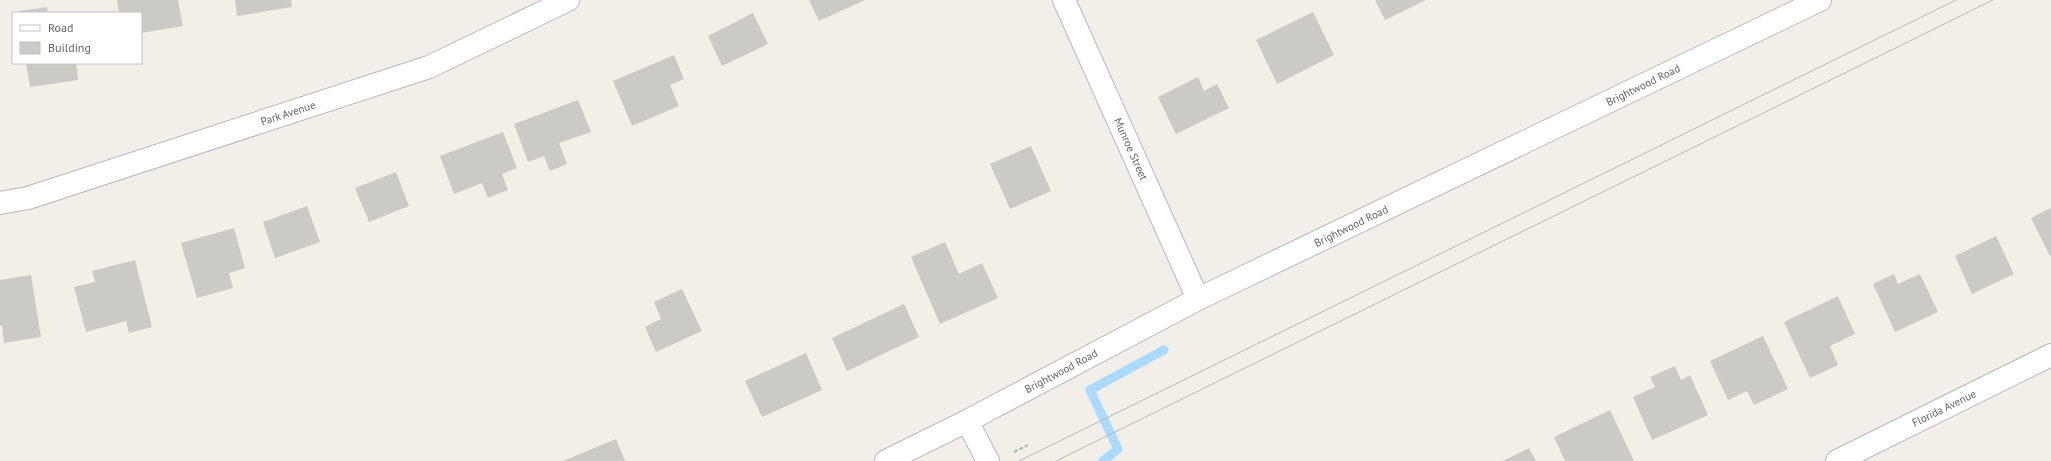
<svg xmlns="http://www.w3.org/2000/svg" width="2051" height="461" font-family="'PT Sans',sans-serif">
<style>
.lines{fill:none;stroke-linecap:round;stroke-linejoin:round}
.stream{stroke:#aadaff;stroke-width:9}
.building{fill:#cccac5}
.street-casing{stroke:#b5b8bc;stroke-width:24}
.secondary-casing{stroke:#b6babf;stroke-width:24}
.path{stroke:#9cc7a9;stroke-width:2.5;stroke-dasharray:4 2;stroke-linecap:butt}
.street{stroke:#fff;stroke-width:22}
.secondary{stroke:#fff;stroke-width:22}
.tram{stroke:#b6b7b8;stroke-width:1}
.labels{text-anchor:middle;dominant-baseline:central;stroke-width:3.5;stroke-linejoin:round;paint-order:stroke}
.street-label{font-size:11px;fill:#5f6368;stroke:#fff}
</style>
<rect width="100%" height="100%" fill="#f1efe8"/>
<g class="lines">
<path class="stream" d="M 1103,461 L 1118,449 L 1090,390 L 1164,350"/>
</g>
<path class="building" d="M 117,0 L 178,0 L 183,26 L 141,33 L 141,13 L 119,13 Z
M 235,0 L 291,0 L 292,7 L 237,16 Z
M 809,0 L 865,0 L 819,21 Z
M 1375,0 L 1426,0 L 1385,20 Z
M 47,7 L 48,13 L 20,13 L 19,11 Z
M 1313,12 L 1334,55 L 1277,84 L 1256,40 Z
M 753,13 L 768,44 L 722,66 L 708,36 Z
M 674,55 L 684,79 L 670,85 L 679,106 L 632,126 L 613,81 Z
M 26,63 L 76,63 L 78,80 L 30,87 Z
M 1198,77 L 1204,91 L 1217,84 L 1229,108 L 1176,134 L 1158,97 Z
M 578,100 L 591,132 L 559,143 L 567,164 L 550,171 L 544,156 L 528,162 L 514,124 Z
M 503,132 L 517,168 L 502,174 L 508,190 L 488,198 L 482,183 L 454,194 L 440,156 Z
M 1031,146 L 1051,191 L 1010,209 L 990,164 Z
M 396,172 L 409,206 L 369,222 L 355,188 Z
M 307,206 L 320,242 L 275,258 L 263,222 Z
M 2051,208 L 2051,255 L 2050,256 L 2031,218 Z
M 234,228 L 245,268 L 229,273 L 233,288 L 197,298 L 181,243 Z
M 1996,236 L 2014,274 L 1972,294 L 1955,256 Z
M 945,242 L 959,274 L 982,263 L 998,298 L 940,324 L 911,257 Z
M 135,260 L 152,327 L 129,333 L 126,321 L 86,332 L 74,287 L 95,282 L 92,271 Z
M 1894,274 L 1898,284 L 1920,274 L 1938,312 L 1895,332 L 1873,284 Z
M 31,275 L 41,337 L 4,343 L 2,325 L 0,326 L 0,280 Z
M 682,289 L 702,331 L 656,352 L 645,327 L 661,319 L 654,302 Z
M 1838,296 L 1855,334 L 1830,346 L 1838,365 L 1810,378 L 1784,322 Z
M 904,304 L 919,337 L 847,371 L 832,338 Z
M 1763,336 L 1788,389 L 1754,405 L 1747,391 L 1728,400 L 1710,361 Z
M 806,353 L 822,390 L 762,417 L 745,381 Z
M 1675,366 L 1681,380 L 1690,375 L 1708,415 L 1652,440 L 1633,397 L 1655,387 L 1650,377 Z
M 1610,410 L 1634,461 L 1565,461 L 1554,437 Z
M 616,439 L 625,461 L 563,461 Z
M 1529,448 L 1536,461 L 1503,461 Z"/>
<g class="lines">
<defs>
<path id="street" d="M 1064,0 L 1198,299
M 0,203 L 28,198 L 429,67 L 568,0
M 967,421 L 988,461
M 1837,461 L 2051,355"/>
<path id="secondary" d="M 886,461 L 967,421 L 1198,299 L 1820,0"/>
</defs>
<use href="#street" class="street-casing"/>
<use href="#secondary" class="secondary-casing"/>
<path class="path" d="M 1014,452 L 1028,445"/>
<use href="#street" class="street"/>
<use href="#secondary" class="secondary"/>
<path class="tram" d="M 1019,461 L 1956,0
M 1056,461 L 1993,0"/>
</g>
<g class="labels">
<g class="street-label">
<text transform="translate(1643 85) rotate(-26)">Brightwood Road</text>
<text transform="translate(288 113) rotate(-18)">Park Avenue</text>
<text transform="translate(1131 149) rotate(66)">Munroe Street</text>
<text transform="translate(1351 226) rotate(-26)">Brightwood Road</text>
<text transform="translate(1061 371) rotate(-28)">Brightwood Road</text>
<text transform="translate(1944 408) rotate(-26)">Florida Avenue</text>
</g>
</g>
<rect x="12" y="12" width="130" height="52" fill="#ffffff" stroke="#bfc1c3"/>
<rect x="20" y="25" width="20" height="6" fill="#ffffff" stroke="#bfc1c3"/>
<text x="48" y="32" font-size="12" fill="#5f6368">Road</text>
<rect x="20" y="42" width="20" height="12" fill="#cccac5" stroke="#bfc1c3"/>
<text x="48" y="52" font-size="12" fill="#5f6368">Building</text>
</svg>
